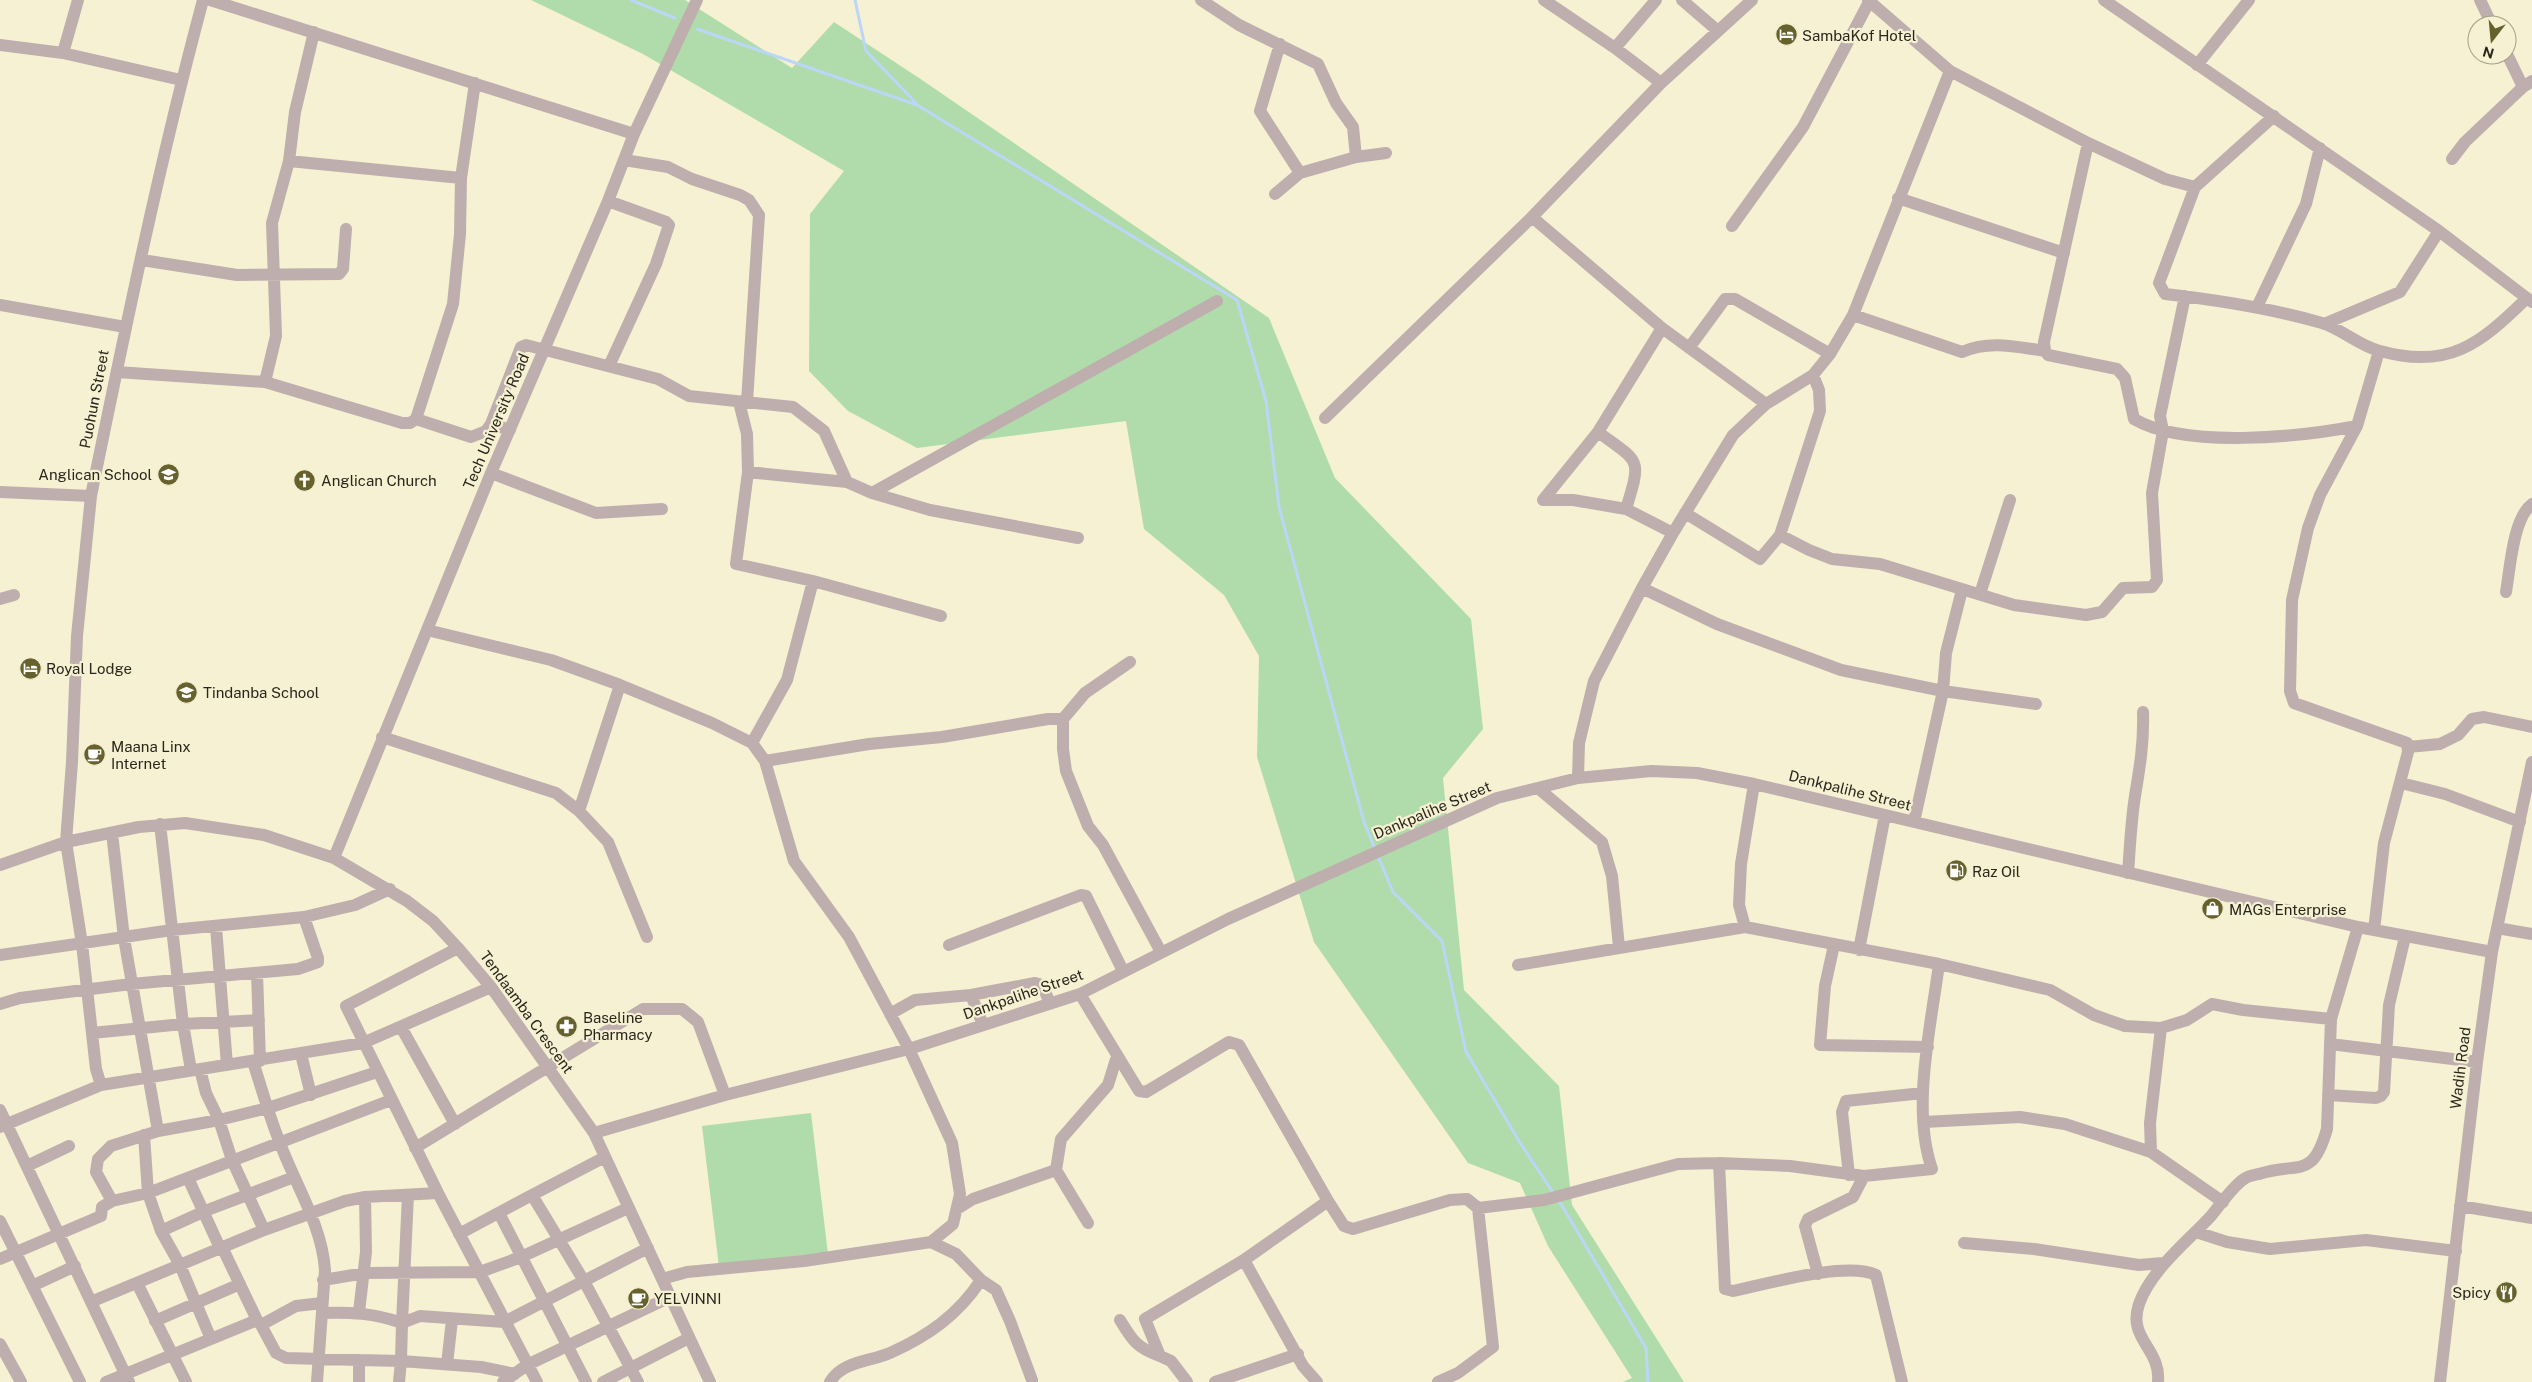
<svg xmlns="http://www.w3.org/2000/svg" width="2532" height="1382" font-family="'Public Sans',sans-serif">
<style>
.green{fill:#b0dcab}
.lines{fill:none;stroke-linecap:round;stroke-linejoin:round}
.stream{stroke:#bcd6f7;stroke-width:3}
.minor{stroke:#beaeae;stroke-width:12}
.labels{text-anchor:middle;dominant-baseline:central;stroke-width:4.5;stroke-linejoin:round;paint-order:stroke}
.poi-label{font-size:15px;fill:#29271c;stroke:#f6f1d2;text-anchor:start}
.street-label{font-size:15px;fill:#29271c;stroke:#f6f1d2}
</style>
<rect width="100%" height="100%" fill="#f6f1d2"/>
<path class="green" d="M 531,0 L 685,0 L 792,68 L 834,22 L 922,80 L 1269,318 L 1335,478 L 1471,619 L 1483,729 L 1443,778 L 1464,990 L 1559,1086 L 1572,1205 L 1684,1382 L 1623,1382 L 1632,1378 L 1548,1246 L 1520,1183 L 1468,1163 L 1314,942 L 1257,757 L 1259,656 L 1224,595 L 1144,529 L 1126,421 L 917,448 L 848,411 L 809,371 L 810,214 L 844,171 L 643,54 Z
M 811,1113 L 828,1254 L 719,1267 L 702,1126 Z"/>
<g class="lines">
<path class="stream" d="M 631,0 L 675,18
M 855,0 L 866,51 L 916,103
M 697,29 L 917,105 L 1237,300 L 1266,401 L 1279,507 L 1364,822 L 1375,849
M 1377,854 L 1393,892 L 1442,941 L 1466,1052 L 1522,1146 L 1554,1194
M 1558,1199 L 1646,1348 L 1648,1382"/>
<path class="minor" d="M 210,0 L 634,134
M 1201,0 L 1239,25 L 1318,64 L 1336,103 L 1353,127 L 1356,157
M 1544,0 L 1615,48 L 1661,83
M 1682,0 L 1718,31
M 1868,0 L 1950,71 L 2088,143 L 2165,179 L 2195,187
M 2104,0 L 2439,231 L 2532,302
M 2480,0 L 2492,25
M 0,45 L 63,53 L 181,80
M 1615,48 L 1656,0
M 63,53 L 78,0
M 2507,54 L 2523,87
M 2197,65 L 2249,0
M 2274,116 L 2195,187 L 2159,283 L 2165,294 C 2218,300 2270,308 2322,323 C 2342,329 2359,346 2380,351 C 2449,370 2480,344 2527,298
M 2452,159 L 2465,142 L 2523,87 L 2532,81
M 624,160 L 668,167 L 692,179 L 740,195 L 749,200 L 759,215 L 747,402
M 289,161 L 461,178
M 1300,173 L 1356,157 L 1386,153
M 1275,194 L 1300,173 L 1260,111 L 1280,44
M 1898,198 L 2064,253
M 608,201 L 666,222 L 669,225 L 656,264 L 609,366
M 1532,217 L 1662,328 L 1766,404
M 1732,226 L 1803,127 L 1869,2
M 142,260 L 237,275 L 339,274 L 343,269 L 346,229
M 0,305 L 125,327
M 2257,307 L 2306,204 L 2320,148
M 1853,315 L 1962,352 C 1990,340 2016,347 2045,351 L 2048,355 L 2117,369 L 2125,378 L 2134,419 C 2185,449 2300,437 2357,426
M 2324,324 L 2400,292 L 2439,231
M 1689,348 L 1725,299 L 1735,299 L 1830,354
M 2045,351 L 2044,342 L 2088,143
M 117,372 L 265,382 L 276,336 L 272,223 L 289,161 L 295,112 L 314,32
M 265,382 L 402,423 L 410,423 L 416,419 L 453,304 L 460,234 L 461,178 L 475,83
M 739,402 L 747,434 L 748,472 L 736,564 L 813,581 L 941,616
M 1325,418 L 1532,217 L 1661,83 L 1752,0
M 416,419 L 471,437 L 486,431 L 491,424 L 510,430
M 491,424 L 521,347 L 526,345 L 658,379 L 689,396 L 793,407 L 824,431 L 847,482 L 872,493 L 1217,301
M 1598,432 C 1640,463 1642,457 1626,509 L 1673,533
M 748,472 L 847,482
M 491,473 L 596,513 L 662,509
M 0,492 L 91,496
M 872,493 L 930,510 L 1078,538
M 1543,500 L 1598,432 L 1662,328
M 1543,500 L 1573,500 L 1626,509
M 1685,513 L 1760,559 L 1780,535 L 1820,411 L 1819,390 L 1813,375
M 1780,535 L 1809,550 L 1832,559 L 1880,564 L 2014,605 L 2086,615 L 2102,612 L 2123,588 L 2152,587 L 2157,580 L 2152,493 L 2163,431 L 2160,416 L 2185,296
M 1642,588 L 1717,624 L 1841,670 L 1943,691 L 2036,704
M 2506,592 C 2510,569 2513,518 2532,504
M 1980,594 L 2010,500
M 0,599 L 14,595
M 427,630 L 551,660 L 620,685 L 712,723 L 752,743 L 765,761 L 794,861 L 849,937 L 909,1049 L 952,1143 L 960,1194 L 953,1224 L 931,1242
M 1130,662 L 1085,693 L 1063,719 L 1063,749 L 1066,771 L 1088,826 L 1103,845 L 1161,952
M 382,737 L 556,793 L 579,811 L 620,685
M 752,743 L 787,680 L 813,581
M 2408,747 L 2440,744 L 2458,735 L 2472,719 L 2484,717 L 2532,727
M 765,761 L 869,744 L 942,737 L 1048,719 L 1063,719
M 1578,778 L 1579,743 L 1594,681 L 1642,588 L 1673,533 L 1733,435 L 1766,404 L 1813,375 L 1830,354 L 1853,315 L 1950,71
M 2401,783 L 2445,794 L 2520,822
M 1539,789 L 1602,842 L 1612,876 L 1619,947
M 579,811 L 608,842 L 647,937
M 1914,822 L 1943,691 L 1946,653 L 1962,590
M 160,824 L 183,1024 L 191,1070
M 112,833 L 124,938 L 158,1131
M 334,858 L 491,473 L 608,201 L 634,134 L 697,0
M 0,865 L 66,842 L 139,827 L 185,823 L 264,835 L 334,858 L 407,901 L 433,921 L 458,948 L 491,987 L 594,1133 L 710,1382
M 2128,873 C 2130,847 2131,821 2135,796 C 2140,766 2144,742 2143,712
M 216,927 L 227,1065
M 1745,927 L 1739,905 L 1741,864 L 1754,784
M 2497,928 L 2532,934
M 2374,930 L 2384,843 L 2408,752 L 2407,743 L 2294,703 L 2290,691 L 2292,600 L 2308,528 L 2320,495 L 2357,426 L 2379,351
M 949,945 L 1081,895 L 1086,896 L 1123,971
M 1834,945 L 1825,986 L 1820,1045 L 1928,1047
M 458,948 L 346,1006 L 438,1193 L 537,1382
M 1859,950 L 1885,815
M 0,955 L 172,930 L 304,917 L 355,905 L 390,889
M 1518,965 L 1745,927 L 1939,964 L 2050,990 L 2094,1015 L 2125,1026 L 2161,1028 L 2187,1020 L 2212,1004 L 2243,1010 L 2331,1019
M 257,973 L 260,1061
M 1080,994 L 1139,1091 L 1146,1092 L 1229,1042 L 1239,1045 L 1328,1201 L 1344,1226 L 1353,1229 L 1450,1200 L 1467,1199 L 1478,1208 L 1544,1200 L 1678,1164 L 1719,1163 L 1790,1166 L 1864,1176 L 1932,1169 C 1911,1109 1931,1026 1939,964
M 971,995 L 983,1025
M 0,1004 L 20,998 L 131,984 L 298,969 L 318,962 L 318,958 L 304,917
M 890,1014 L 915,1000 L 971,995 L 1035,983 L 1042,985 L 1050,1003
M 401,1027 L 455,1124
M 92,1033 L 183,1024 L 259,1020
M 2330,1044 L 2477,1062
M 301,1054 L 311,1095
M 253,1062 C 262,1089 269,1116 280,1143 C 295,1184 322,1225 325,1270 L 317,1382
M 200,1069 L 206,1093 L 219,1120 L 232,1160 L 264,1230
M 101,1085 L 96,1069 L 82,944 L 66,842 L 72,762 L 77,636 L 91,496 C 125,330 159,164 203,0
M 2328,1095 L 2376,1098 L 2381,1096 L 2384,1092 L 2389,1005 L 2405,937
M 0,1110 L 129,1382
M 1924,1122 L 2020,1117 L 2065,1124 L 2151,1152 L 2223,1202
M 0,1127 L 101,1085 L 363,1043 L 491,987
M 594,1133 L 725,1095 L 909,1049 L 1080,994 L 1228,919 L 1497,798 L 1578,778 L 1651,771 L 1697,773 L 1754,784 L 2358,927 L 2492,952
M 144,1135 L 148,1193 L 161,1231 L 180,1265 L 211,1339
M 415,1148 L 643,1009 L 682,1009 L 698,1022 L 725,1095
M 2151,1152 L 2150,1123 L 2161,1028
M 605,1157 L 532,1195 L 584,1281 L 638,1382
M 1719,1163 L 1725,1289 L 1733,1291 C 1766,1284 1847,1261 1876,1275 L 1902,1382
M 27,1166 L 69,1146
M 1056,1170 L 1088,1223
M 1849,1175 L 1842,1112 L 1846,1101 L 1923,1093
M 188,1178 L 220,1248
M 408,1195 L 402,1323 L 420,1316 L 504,1322 L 648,1248
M 112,1201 L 96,1172 L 98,1159 L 111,1146 L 158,1131 L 219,1120 L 268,1108 L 377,1072
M 2460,1206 L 2532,1218
M 957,1209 L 973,1199 L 1056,1170 L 1061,1139 L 1108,1085 L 1117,1056
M 499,1213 L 586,1382
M 0,1221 L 80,1382
M 161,1231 L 205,1211 L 294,1177
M 2196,1232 L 2227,1242 L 2270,1249 L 2366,1240 L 2456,1251
M 459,1234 L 532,1195
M 1964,1243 L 2034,1249 L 2139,1265 L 2163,1263
M 222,1247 L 257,1320
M 0,1259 L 101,1216 L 102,1207 L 112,1201 L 148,1193 L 391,1100
M 1818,1274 L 1805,1226 L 1808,1219 L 1853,1197 L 1864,1176
M 662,1279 L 687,1272 L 804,1261 L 931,1242 L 956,1254 L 981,1280
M 323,1280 L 365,1273 L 480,1272 L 521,1257 L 628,1208
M 137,1283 L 186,1382
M 32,1286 L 75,1266
M 93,1301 L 264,1230 L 345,1201 L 365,1197 L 438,1193
M 322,1303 L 296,1306 L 261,1325 L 276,1353 L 286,1358 L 359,1360
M 359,1312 L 366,1252 L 365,1197
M 322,1313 C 350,1312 374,1313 402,1323 L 401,1361 L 481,1367 L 515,1374
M 1120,1320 C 1132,1340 1137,1348 1160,1356
M 155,1321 L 240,1284
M 0,1344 L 21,1382
M 447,1364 L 452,1320
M 106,1382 L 257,1320 L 261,1325
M 359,1382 L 359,1360 L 401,1361 L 399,1382
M 503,1382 L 527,1365 L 670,1297
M 603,1382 L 689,1338
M 830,1382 C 842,1361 869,1362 890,1353 C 928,1336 958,1315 981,1280 L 996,1290 L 1010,1321 L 1032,1380
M 1187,1382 L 1171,1361 L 1160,1356 L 1145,1319 L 1244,1260
M 1215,1382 L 1298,1354
M 1317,1382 L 1303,1366 L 1244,1260 L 1328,1201
M 1438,1382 L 1458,1373 L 1493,1347 L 1478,1208
M 2158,1382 C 2161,1348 2127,1339 2139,1304 C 2151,1270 2187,1242 2211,1216 C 2221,1204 2232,1187 2244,1179 C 2248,1176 2254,1175 2259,1174 C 2299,1161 2312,1181 2327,1129 L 2331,1019 L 2358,927
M 2440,1382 L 2477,1062 L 2492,952 L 2532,762"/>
</g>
<defs>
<symbol id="hotel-disc" viewBox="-11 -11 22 22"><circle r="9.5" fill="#66612d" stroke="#f6f1d2"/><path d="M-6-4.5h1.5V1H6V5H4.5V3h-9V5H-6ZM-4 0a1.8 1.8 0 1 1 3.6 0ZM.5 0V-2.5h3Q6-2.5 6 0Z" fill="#fff"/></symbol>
<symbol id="school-disc" viewBox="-11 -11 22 22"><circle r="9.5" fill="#66612d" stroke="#f6f1d2"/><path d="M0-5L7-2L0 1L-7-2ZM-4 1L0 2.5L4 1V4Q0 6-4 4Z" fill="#fff"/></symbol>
<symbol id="church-disc" viewBox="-11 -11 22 22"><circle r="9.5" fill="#66612d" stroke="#f6f1d2"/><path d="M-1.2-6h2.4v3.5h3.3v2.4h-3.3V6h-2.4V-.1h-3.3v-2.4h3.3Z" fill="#fff"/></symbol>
<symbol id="cafe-disc" viewBox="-11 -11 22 22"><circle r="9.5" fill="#66612d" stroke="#f6f1d2"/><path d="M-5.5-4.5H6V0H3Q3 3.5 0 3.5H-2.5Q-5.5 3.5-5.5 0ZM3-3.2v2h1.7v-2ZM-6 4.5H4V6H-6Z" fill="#fff"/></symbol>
<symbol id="fuel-disc" viewBox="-11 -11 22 22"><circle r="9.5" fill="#66612d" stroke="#f6f1d2"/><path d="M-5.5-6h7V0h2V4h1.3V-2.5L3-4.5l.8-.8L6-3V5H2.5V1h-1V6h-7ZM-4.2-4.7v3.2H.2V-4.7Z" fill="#fff"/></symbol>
<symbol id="shop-disc" viewBox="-11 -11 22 22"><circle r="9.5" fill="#66612d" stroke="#f6f1d2"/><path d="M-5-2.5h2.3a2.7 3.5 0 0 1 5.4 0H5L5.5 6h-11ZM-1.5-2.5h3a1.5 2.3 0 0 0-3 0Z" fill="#fff"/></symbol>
<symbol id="pharmacy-disc" viewBox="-11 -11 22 22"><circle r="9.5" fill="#66612d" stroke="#f6f1d2"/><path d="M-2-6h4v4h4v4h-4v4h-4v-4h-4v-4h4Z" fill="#fff"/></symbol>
<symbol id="restaurant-disc" viewBox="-11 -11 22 22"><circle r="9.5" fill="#66612d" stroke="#f6f1d2"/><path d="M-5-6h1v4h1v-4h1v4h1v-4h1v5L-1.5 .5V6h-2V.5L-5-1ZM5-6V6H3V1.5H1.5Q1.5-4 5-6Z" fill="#fff"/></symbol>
</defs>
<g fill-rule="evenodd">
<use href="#hotel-disc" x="1774" y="22" width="25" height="25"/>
<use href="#school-disc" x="156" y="462" width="25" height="25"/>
<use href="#church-disc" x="292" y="468" width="25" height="25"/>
<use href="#hotel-disc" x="18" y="656" width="25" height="25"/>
<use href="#school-disc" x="174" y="680" width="25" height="25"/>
<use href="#cafe-disc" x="82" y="742" width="25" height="25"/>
<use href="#fuel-disc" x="1944" y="858" width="25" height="25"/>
<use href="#shop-disc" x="2200" y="896" width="25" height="25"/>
<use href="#pharmacy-disc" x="554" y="1014" width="25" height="25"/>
<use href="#restaurant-disc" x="2494" y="1280" width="25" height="25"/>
<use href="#cafe-disc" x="626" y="1286" width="25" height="25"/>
</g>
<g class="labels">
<g class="poi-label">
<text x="1802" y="35">SambaKof Hotel</text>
<text x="152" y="474" text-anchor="end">Anglican School</text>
<text x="321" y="480">Anglican Church</text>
<text x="46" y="668">Royal Lodge</text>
<text x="203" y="692">Tindanba School</text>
<text x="111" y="746">Maana Linx<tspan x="111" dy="17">Internet</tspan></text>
<text x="1972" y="871">Raz Oil</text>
<text x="2229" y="909">MAGs Enterprise</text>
<text x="583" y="1017">Baseline<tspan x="583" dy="17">Pharmacy</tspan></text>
<text x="2491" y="1292" text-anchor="end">Spicy</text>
<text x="654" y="1298">YELVINNI</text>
</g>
<g class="street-label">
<text transform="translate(94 399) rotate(-79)">Puohun Street</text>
<text transform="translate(496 421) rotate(-67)">Tech University Road</text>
<text transform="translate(1850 790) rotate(14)">Dankpalihe Street</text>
<text transform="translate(1432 810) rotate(-23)">Dankpalihe Street</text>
<text transform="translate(1023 994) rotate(-19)">Dankpalihe Street</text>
<text transform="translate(527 1012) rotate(54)">Tendaamba Crescent</text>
<text transform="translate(2460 1068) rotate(-83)">Wadih Road</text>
</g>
</g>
<g transform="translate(2492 40) rotate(196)"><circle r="24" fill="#f6f1d2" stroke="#a4a089"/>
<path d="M0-4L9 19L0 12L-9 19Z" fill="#66612d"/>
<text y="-8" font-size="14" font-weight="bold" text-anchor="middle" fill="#29271c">N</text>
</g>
</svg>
